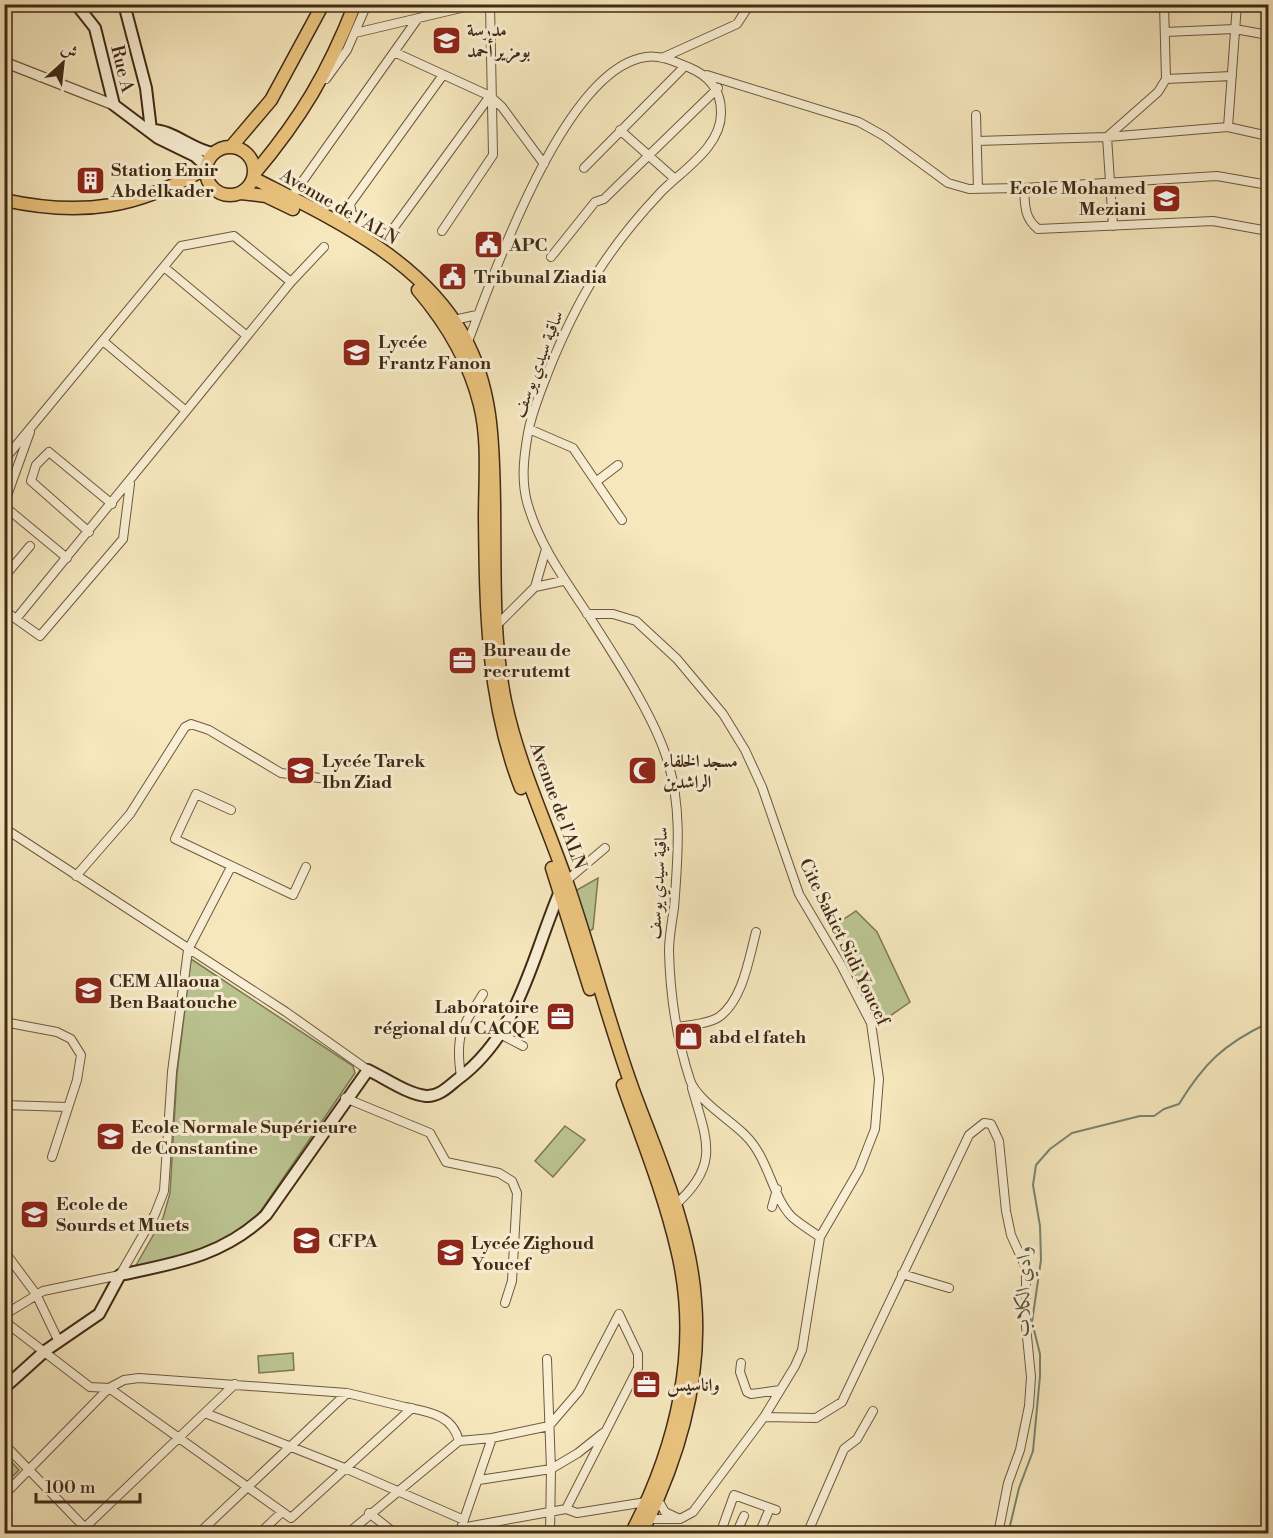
<svg xmlns="http://www.w3.org/2000/svg" width="1273" height="1538" font-family="'Libre Bodoni',Amiri,serif">
<style>
.green{fill:#bbc592;stroke:#7e7854;stroke-width:1.5}
.lines{fill:none;stroke-linecap:round;stroke-linejoin:round}
.stream{stroke:#788471;stroke-width:2}
.minor-casing{stroke:#6e593f;stroke-width:10}
.tertiary-casing{stroke:#6e593f;stroke-width:12}
.secondary-casing{stroke:#402a15;stroke-width:14}
.primary-casing{stroke:#402a15;stroke-width:15}
.trunk-casing{stroke:#402a15;stroke-width:15}
.minor{stroke:#f9efd4;stroke-width:8}
.tertiary{stroke:#f9efd4;stroke-width:9}
.secondary{stroke:#f9efd4;stroke-width:10}
.primary{stroke:#ebc47e;stroke-width:12}
.trunk{stroke:#ebc47e;stroke-width:12}
.labels{text-anchor:middle;dominant-baseline:central;stroke-width:6;stroke-linejoin:round;paint-order:stroke}
.poi-label{font-size:18px;font-weight:bold;fill:#402a15;stroke:#f9efd4;text-anchor:start}
.street-label{font-size:18px;fill:#402a15;stroke:#f9efd4}
.water-label{font-size:20px;font-style:italic;fill:#57503c;stroke:#f9efd4}
</style>
<rect width="100%" height="100%" fill="#f6e7bd"/>
<filter id="stains"><feTurbulence type="fractalNoise" baseFrequency=".00333" numOctaves="4"/><feColorMatrix values="0 0 0 0 .2 0 0 0 0 .09 0 0 0 0 .02 0 0 0 .5 -.17"/></filter>
<radialGradient id="worn" r=".72"><stop offset=".6" stop-color="#630" stop-opacity="0"/><stop offset="1" stop-color="#630" stop-opacity=".3"/></radialGradient>
<path class="green" d="M 598,878 L 593,929 L 588,932 L 575,891 Z
M 856,911 L 877,932 L 910,1002 L 880,1023 L 844,952 L 835,925 Z
M 191,959 L 353,1066 L 355,1073 L 258,1215 L 221,1242 L 188,1254 L 135,1267 L 163,1218 L 170,1193 L 177,1074 Z
M 565,1126 L 585,1140 L 553,1177 L 535,1161 Z
M 293,1353 L 294,1370 L 259,1373 L 258,1356 Z
M 5,1455 L 19,1470 L 5,1484 Z"/>
<g class="lines">
<path class="stream" d="M 1008,1534 L 1019,1488 L 1033,1451 L 1040,1376 L 1040,1354 L 1032,1322 L 1041,1260 L 1040,1226 L 1033,1185 L 1036,1165 L 1050,1149 L 1072,1133 L 1140,1116 L 1154,1116 L 1164,1109 L 1179,1104 C 1204,1063 1224,1044 1268,1023"/>
<defs>
<path id="minor" d="M 1164,4 L 1166,79
M 1165,32 L 1235,29 L 1268,35
M 355,33 L 478,4
M 394,52 L 490,96 L 502,107 L 544,164
M 662,58 L 737,24 L 750,4
M 443,75 L 350,204 L 352,214 L 384,234 L 390,233 L 490,96
M 707,75 L 859,122 L 884,136 L 948,183 L 969,189 L 1024,188 L 1217,176 L 1268,185
M 326,79 L 347,50 L 367,4
M 976,115 L 978,189
M 1228,127 L 1237,4
M 620,130 L 675,179
M 977,141 L 1107,137 L 1228,127 L 1268,136
M 584,168 L 685,66
M 1024,188 C 1025,205 1024,218 1038,229 L 1213,221 L 1268,231
M 290,199 L 416,21
M 1113,226 L 1107,137 L 1158,92 L 1166,79 L 1232,76
M 442,231 L 493,155 L 490,4
M 551,257 L 595,202 L 604,199 L 718,88
M 164,267 L 247,336 L 291,282
M 449,321 L 477,315
M 103,341 L 186,411 L 247,336
M 467,344 C 494,275 564,68 646,57 C 660,55 674,61 688,67 C 708,75 721,89 721,112 C 722,146 684,169 661,192 C 608,248 579,296 550,367 C 542,388 532,411 528,433 C 524,456 521,479 527,502 C 539,545 565,580 589,616 C 614,655 650,710 665,753 C 683,803 678,857 674,908 C 672,922 669,937 669,951 C 670,993 677,1040 690,1080 C 696,1099 730,1120 745,1135 C 769,1158 772,1197 792,1217 C 800,1224 811,1231 820,1237
M 529,429 L 573,448 L 622,520
M 4,460 L 181,246 L 234,236 L 291,282 L 324,247
M 597,481 L 618,465
M 4,504 L 30,432
M 4,506 L 67,558
M 89,532 L 31,481 L 36,465 L 49,452 L 112,504
M 4,577 L 30,546
M 535,587 L 546,549
M 4,610 L 16,619 L 186,411
M 587,614 L 613,614 L 636,621 L 677,659 L 723,714 L 745,750 L 762,787 L 799,894 L 841,965 L 871,1023 L 879,1079 L 875,1129 L 859,1170 L 820,1237 L 802,1350 L 795,1366 L 764,1417 L 693,1512 L 680,1519 L 665,1512 L 658,1500
M 16,619 L 40,636 L 123,539 L 130,484
M 495,627 L 535,587 L 563,581
M 231,810 L 196,794 L 175,839 L 293,895 L 306,867
M 4,828 L 286,1012 L 368,1070
M 76,876 L 130,814 L 185,727 L 191,724 L 209,730 L 281,773 L 327,779
M 566,881 L 605,848
M 4,1022 L 57,1032 L 71,1039 L 81,1055 L 77,1080 L 52,1157
M 678,1027 C 690,1025 708,1024 719,1017 C 743,1000 749,958 756,932
M 500,1034 L 523,1046
M 461,1077 C 455,1035 461,1029 483,994
M 345,1098 L 430,1133 L 446,1162 L 499,1173 L 512,1181 L 517,1193 L 512,1281 L 505,1303
M 4,1105 L 67,1107
M 674,1206 C 721,1165 707,1141 692,1088
M 772,1207 L 777,1189
M 4,1251 L 36,1294 L 59,1342
M 902,1274 L 949,1288
M 4,1315 L 43,1291 L 120,1275 L 155,1214 L 164,1191 L 172,1072 L 188,950 L 231,867
M 4,1321 L 90,1387 L 109,1388
M 547,1359 L 551,1469 L 550,1534
M 741,1363 L 740,1372 L 747,1392 L 751,1394 L 780,1390
M 412,1408 L 291,1518 L 109,1388 L 124,1380 L 139,1378 L 347,1393 L 405,1407 C 428,1412 452,1414 459,1441
M 205,1413 L 347,1469 L 464,1520
M 764,1417 L 816,1418 L 842,1402 L 969,1135 L 984,1123 L 991,1124 L 999,1141 L 1006,1211 L 1011,1235 L 1026,1268 L 1026,1326 L 1031,1377 L 1029,1406 L 1020,1450 L 1008,1483 L 998,1534
M 4,1444 L 91,1534
M 479,1480 L 551,1469 L 578,1453 L 603,1433
M 4,1495 L 109,1388
M 566,1509 L 577,1513 L 646,1502
M 369,1513 L 396,1534
M 646,1519 L 679,1519
M 461,1528 L 566,1509 L 638,1368 L 638,1354 L 619,1314
M 78,1534 L 235,1384
M 198,1534 L 347,1393
M 259,1534 L 282,1512
M 347,1534 L 459,1441 L 492,1438 L 549,1426 L 579,1391 L 619,1314
M 459,1534 L 492,1438
M 720,1534 L 734,1495 L 776,1510
M 736,1534 L 744,1516
M 759,1534 L 770,1508
M 807,1534 L 844,1449 L 857,1439 L 873,1411"/>
<path id="tertiary" d="M 4,62 L 114,105"/>
<path id="secondary" d="M 76,4 L 95,28 L 114,105 L 158,138 L 195,156 L 206,166
M 124,4 L 146,88 L 151,130
M 151,130 C 172,129 192,150 213,153
M 4,1388 L 45,1351 L 99,1314 L 120,1275 C 176,1263 223,1256 266,1215 L 368,1070 C 385,1078 407,1094 426,1096 C 439,1097 449,1086 458,1079 C 520,1033 532,956 561,889"/>
<path id="primary" d="M206 171a24 24 0 1 1 48 0a24 24 0 1 1-48 0Z
M 231,147 L 271,100 L 323,4
M 254,174 C 301,118 328,73 355,4
M 253,178 C 329,217 419,257 463,335 C 493,388 493,445 494,504 C 495,569 492,637 505,701 C 518,763 545,820 566,880 C 590,949 608,1021 633,1090 C 658,1158 690,1227 695,1300 C 702,1382 678,1461 641,1534
M 241,193 L 266,196 L 293,209
M 418,290 C 447,324 469,360 480,405 C 489,441 485,481 485,518 C 486,610 487,701 521,788
M 552,868 L 590,989
M 623,1085 C 642,1139 664,1193 677,1249 C 701,1347 677,1446 631,1534"/>
<path id="trunk" d="M 4,200 C 82,217 138,208 206,168"/>
</defs>
<use href="#minor" class="minor-casing"/>
<use href="#tertiary" class="tertiary-casing"/>
<use href="#secondary" class="secondary-casing"/>
<use href="#primary" class="primary-casing"/>
<use href="#trunk" class="trunk-casing"/>
<use href="#minor" class="minor"/>
<use href="#tertiary" class="tertiary"/>
<use href="#secondary" class="secondary"/>
<use href="#primary" class="primary"/>
<use href="#trunk" class="trunk"/>
</g>
<defs>
<symbol id="school-square" viewBox="-11 -11 22 22"><rect x="-9" y="-9" width="18" height="18" rx="4" fill="#8f2418" stroke="#f9efd4"/><path d="M0-5L7-2L0 1L-7-2ZM-4 1L0 2.5L4 1V4Q0 6-4 4Z" fill="#fff"/></symbol>
<symbol id="building-square" viewBox="-11 -11 22 22"><rect x="-9" y="-9" width="18" height="18" rx="4" fill="#8f2418" stroke="#f9efd4"/><path d="M-4-6H4V6H1V3H-1V6H-4ZM-2.5-4.3h1.7v1.8h-1.7ZM.8-4.3h1.7v1.8H.8ZM-2.5-1h1.7V.8h-1.7ZM.8-1h1.7V.8H.8Z" fill="#fff"/></symbol>
<symbol id="civic-square" viewBox="-11 -11 22 22"><rect x="-9" y="-9" width="18" height="18" rx="4" fill="#8f2418" stroke="#f9efd4"/><path d="M-.6-6.5H3V-4.5H.6V-3L4-1V1h2V6H-6V1h2V-1L-.6-3ZM-1.2 2.5V6h2.4V2.5Z" fill="#fff"/></symbol>
<symbol id="office-square" viewBox="-11 -11 22 22"><rect x="-9" y="-9" width="18" height="18" rx="4" fill="#8f2418" stroke="#f9efd4"/><path d="M-6-3h4V-5.5h4V-3h4V5H-6ZM-1-4.5V-3h2v-1.5ZM-6 0V1H6V0Z" fill="#fff"/></symbol>
<symbol id="mosque-square" viewBox="-11 -11 22 22"><rect x="-9" y="-9" width="18" height="18" rx="4" fill="#8f2418" stroke="#f9efd4"/><path d="M3.5-4.9A6 6 0 1 0 3.5 4.9A5 5 0 1 1 3.5-4.9Z" fill="#fff"/></symbol>
<symbol id="shop-square" viewBox="-11 -11 22 22"><rect x="-9" y="-9" width="18" height="18" rx="4" fill="#8f2418" stroke="#f9efd4"/><path d="M-5-2.5h2.3a2.7 3.5 0 0 1 5.4 0H5L5.5 6h-11ZM-1.5-2.5h3a1.5 2.3 0 0 0-3 0Z" fill="#fff"/></symbol>
<symbol id="university-square" viewBox="-11 -11 22 22"><rect x="-9" y="-9" width="18" height="18" rx="4" fill="#8f2418" stroke="#f9efd4"/><path d="M0-5L7-2L0 1L-7-2ZM-4 1L0 2.5L4 1V4Q0 6-4 4Z" fill="#fff"/></symbol>
</defs>
<g fill-rule="evenodd">
<use href="#school-square" x="430" y="24" width="33" height="33"/>
<use href="#building-square" x="74" y="164" width="33" height="33"/>
<use href="#school-square" x="1150" y="182" width="33" height="33"/>
<use href="#civic-square" x="472" y="228" width="33" height="33"/>
<use href="#civic-square" x="436" y="260" width="33" height="33"/>
<use href="#school-square" x="340" y="336" width="33" height="33"/>
<use href="#office-square" x="446" y="644" width="33" height="33"/>
<use href="#school-square" x="284" y="754" width="33" height="33"/>
<use href="#mosque-square" x="626" y="754" width="33" height="33"/>
<use href="#school-square" x="72" y="974" width="33" height="33"/>
<use href="#office-square" x="544" y="1000" width="33" height="33"/>
<use href="#shop-square" x="672" y="1020" width="33" height="33"/>
<use href="#university-square" x="94" y="1120" width="33" height="33"/>
<use href="#school-square" x="18" y="1198" width="33" height="33"/>
<use href="#university-square" x="290" y="1224" width="33" height="33"/>
<use href="#school-square" x="434" y="1236" width="33" height="33"/>
<use href="#office-square" x="630" y="1368" width="33" height="33"/>
</g>
<g class="labels">
<g class="poi-label">
<text x="467" y="30">مدرسة<tspan x="467" dy="21">بومزير أحمد</tspan></text>
<text x="111" y="170">Station Emir<tspan x="111" dy="21">Abdelkader</tspan></text>
<text x="1146" y="188" text-anchor="end">Ecole Mohamed<tspan x="1146" dy="21">Meziani</tspan></text>
<text x="509" y="245">APC</text>
<text x="474" y="277">Tribunal Ziadia</text>
<text x="378" y="342">Lycée<tspan x="378" dy="21">Frantz Fanon</tspan></text>
<text x="483" y="650">Bureau de<tspan x="483" dy="21">recrutemt</tspan></text>
<text x="322" y="761">Lycée Tarek<tspan x="322" dy="21">Ibn Ziad</tspan></text>
<text x="663" y="761">مسجد الخلفاء<tspan x="663" dy="21">الراشدين</tspan></text>
<text x="109" y="981">CEM Allaoua<tspan x="109" dy="21">Ben Baatouche</tspan></text>
<text x="539" y="1007" text-anchor="end">Laboratoire<tspan x="539" dy="21">régional du CACQE</tspan></text>
<text x="709" y="1037">abd el fateh</text>
<text x="131" y="1127">Ecole Normale Supérieure<tspan x="131" dy="21">de Constantine</tspan></text>
<text x="56" y="1204">Ecole de<tspan x="56" dy="21">Sourds et Muets</tspan></text>
<text x="328" y="1241">CFPA</text>
<text x="471" y="1243">Lycée Zighoud<tspan x="471" dy="21">Youcef</tspan></text>
<text x="667" y="1385">واناسيس</text>
</g>
<g class="street-label">
<text transform="translate(122 69) rotate(76)">Rue A</text>
<text transform="translate(339 207) rotate(30)">Avenue de l'ALN</text>
<text transform="translate(538 364) rotate(-69)">ساقية سيدي يوسف</text>
<text transform="translate(558 806) rotate(70)">Avenue de l'ALN</text>
<text transform="translate(658 883) rotate(-86)">ساقية سيدي يوسف</text>
<text transform="translate(844 942) rotate(64)">Cite Sakiet Sidi Youcef</text>
</g>
<g class="water-label">
<text transform="translate(1024 1291) rotate(-89)">وادي الكلاب</text>
</g>
</g>
<rect width="1273" height="1538" fill="none" stroke="#f6e7bd" stroke-width="24"/>
<rect x="6" y="6" width="1261" height="1526" fill="none" stroke="#402a15" stroke-width="3"/>
<rect x="12" y="12" width="1249" height="1514" fill="none" stroke="#402a15" stroke-width="1.5"/>
<g transform="translate(63 63) rotate(27)" stroke="#f9efd4" stroke-width="4.5" paint-order="stroke">
<path d="M0-4.5L10 22L0 15L-10 22Z" fill="#402a15"/>
<text y="-9" font-size="16" font-weight="bold" text-anchor="middle" fill="#402a15">ش</text>
</g>
<path d="M36 1493v9h104v-9" fill="none" stroke="#402a15" stroke-width="3"/>
<text x="45" y="1493" font-size="18" fill="#402a15" stroke="#f9efd4" stroke-width="4.5" paint-order="stroke">100 m</text>
<rect width="100%" height="100%" filter="url(#stains)"/>
<rect width="100%" height="100%" fill="url(#worn)"/>
</svg>
